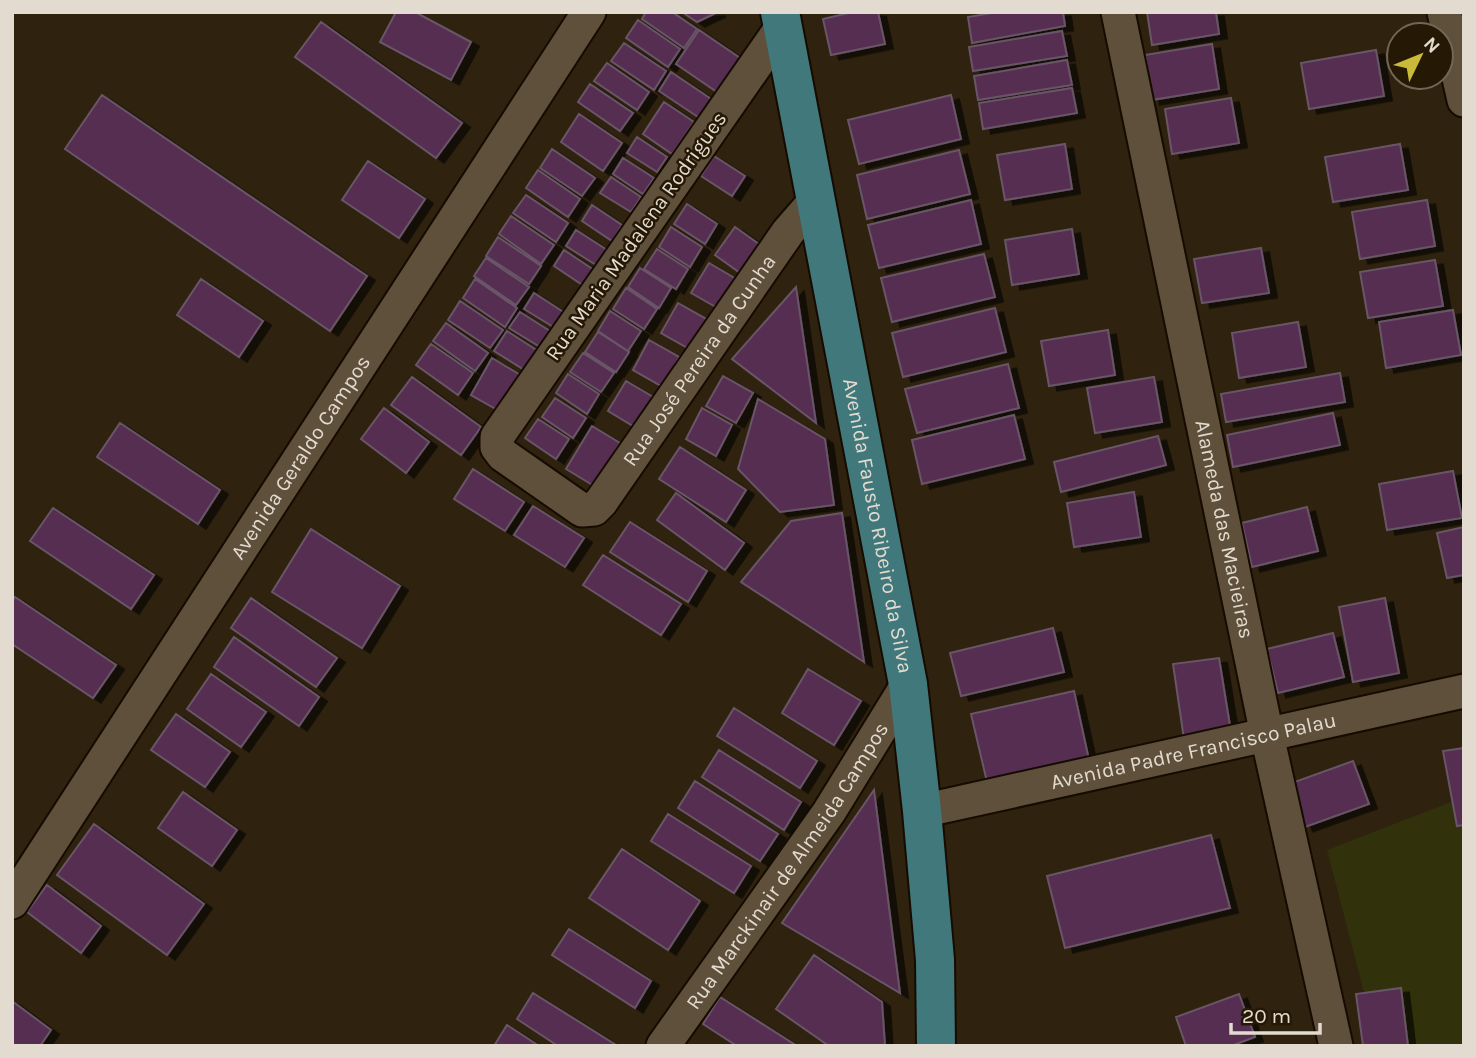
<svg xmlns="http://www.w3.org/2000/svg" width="1476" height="1058" font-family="Karla,sans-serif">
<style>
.green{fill:#31320c}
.building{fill:#552d51;stroke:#695567;stroke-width:2;filter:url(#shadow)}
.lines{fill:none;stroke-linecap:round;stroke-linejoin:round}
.minor-casing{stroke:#160b00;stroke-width:37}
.primary-casing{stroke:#160b00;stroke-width:42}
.minor{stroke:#5e503b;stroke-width:33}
.primary{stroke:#40787b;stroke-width:38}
.labels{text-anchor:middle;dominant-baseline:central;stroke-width:5;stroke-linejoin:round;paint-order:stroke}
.street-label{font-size:21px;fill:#e3dbcf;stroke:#251905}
</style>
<defs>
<filter id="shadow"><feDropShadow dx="8" dy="4.5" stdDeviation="0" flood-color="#0009"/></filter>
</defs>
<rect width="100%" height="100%" fill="#2f220e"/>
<path class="green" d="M 1464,797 L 1464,1046 L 1378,1046 L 1327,850 Z"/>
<path class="building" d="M 396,12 L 415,12 L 471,42 L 451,80 L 380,42 Z
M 646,12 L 672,12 L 697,29 L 684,48 L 642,19 Z
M 682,12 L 718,12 L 697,22 Z
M 853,12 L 878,12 L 885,44 L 831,55 L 823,19 Z
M 998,12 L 1063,12 L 1065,26 L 972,43 L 968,17 Z
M 1147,12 L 1216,12 L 1219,34 L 1152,45 Z
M 638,20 L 680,49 L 668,67 L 626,38 Z
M 321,22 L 462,123 L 436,158 L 295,57 Z
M 699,30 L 740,58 L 717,92 L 676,64 Z
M 1062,31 L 1067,56 L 973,71 L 969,47 Z
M 624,43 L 666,71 L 654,90 L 611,61 Z
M 1212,44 L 1219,89 L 1152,100 L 1145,55 Z
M 1376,50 L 1384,96 L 1309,109 L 1301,63 Z
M 1067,60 L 1072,85 L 978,100 L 974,76 Z
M 607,63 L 649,92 L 637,110 L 594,81 Z
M 671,72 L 714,101 L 701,119 L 659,91 Z
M 590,84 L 633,113 L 620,131 L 578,102 Z
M 1072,88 L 1077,113 L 983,129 L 979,103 Z
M 102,95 L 367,276 L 330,331 L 65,149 Z
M 951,95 L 961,139 L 859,164 L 848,120 Z
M 1231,98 L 1239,143 L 1172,154 L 1165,109 Z
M 664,102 L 694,122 L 672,154 L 643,134 Z
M 579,114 L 622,143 L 603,171 L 561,142 Z
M 637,137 L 667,157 L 657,172 L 627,153 Z
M 1065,144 L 1072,189 L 1005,200 L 997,155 Z
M 1400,144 L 1408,190 L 1333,202 L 1325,157 Z
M 552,149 L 595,178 L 582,196 L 540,168 Z
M 959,150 L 970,194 L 867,219 L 857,175 Z
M 714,156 L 745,176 L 732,196 L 701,176 Z
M 623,158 L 654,178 L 643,194 L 613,174 Z
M 368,161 L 425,199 L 399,238 L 342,200 Z
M 538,170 L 580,199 L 568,217 L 526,188 Z
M 611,177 L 641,197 L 631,212 L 600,193 Z
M 526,195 L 568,223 L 556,242 L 513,213 Z
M 971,200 L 981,244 L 879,268 L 868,225 Z
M 1427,200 L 1435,246 L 1360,259 L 1352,212 Z
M 687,204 L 717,224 L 705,244 L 674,224 Z
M 592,205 L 622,225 L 612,241 L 582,221 Z
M 511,216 L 554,245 L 541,264 L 499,234 Z
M 671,227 L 702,247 L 690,267 L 659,247 Z
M 735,227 L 763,247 L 743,275 L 715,255 Z
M 1072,229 L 1079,274 L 1012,285 L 1005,240 Z
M 576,230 L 607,250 L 596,265 L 566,246 Z
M 498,237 L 541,266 L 529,284 L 486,256 Z
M 1261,248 L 1269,293 L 1202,303 L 1194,259 Z
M 657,249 L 688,269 L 676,289 L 644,269 Z
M 564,250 L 594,270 L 584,286 L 554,266 Z
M 984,254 L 995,297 L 892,322 L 881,278 Z
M 486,258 L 529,287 L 516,305 L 474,276 Z
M 1435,260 L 1443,306 L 1368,318 L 1360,272 Z
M 709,263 L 738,280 L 721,310 L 691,293 Z
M 640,268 L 671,288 L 659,308 L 628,287 Z
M 201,279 L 263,321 L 239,357 L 177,315 Z
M 475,279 L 517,308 L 505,327 L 463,298 Z
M 796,287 L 816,423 L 732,359 Z
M 626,288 L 657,309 L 644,329 L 613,309 Z
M 534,293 L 565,313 L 555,328 L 524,309 Z
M 460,301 L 503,330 L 490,348 L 448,320 Z
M 678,303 L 708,320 L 691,350 L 661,333 Z
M 995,308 L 1006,352 L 903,377 L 892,333 Z
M 1453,310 L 1461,355 L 1386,368 L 1379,322 Z
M 610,311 L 641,331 L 628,351 L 598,331 Z
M 520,312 L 550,331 L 540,347 L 509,328 Z
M 1298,322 L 1306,367 L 1239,378 L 1232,333 Z
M 446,323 L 488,353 L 475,371 L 433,341 Z
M 1108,330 L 1115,375 L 1049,386 L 1041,341 Z
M 507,331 L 538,351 L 526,371 L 494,351 Z
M 598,332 L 629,352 L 616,372 L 585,352 Z
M 649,340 L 679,357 L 663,387 L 633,370 Z
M 431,344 L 473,373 L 458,395 L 416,365 Z
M 583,353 L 614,373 L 601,392 L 570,372 Z
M 492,358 L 522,376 L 501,412 L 471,395 Z
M 1008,364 L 1019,408 L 917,433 L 905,389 Z
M 1340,373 L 1345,402 L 1226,422 L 1221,394 Z
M 568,374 L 599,394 L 587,414 L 556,393 Z
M 723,376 L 753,393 L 736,423 L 706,406 Z
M 412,377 L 481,427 L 461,455 L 391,405 Z
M 1154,377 L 1162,422 L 1095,433 L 1087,388 Z
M 626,381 L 655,398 L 638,429 L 608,411 Z
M 555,398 L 586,418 L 573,438 L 542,417 Z
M 758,399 L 825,439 L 834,505 L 780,512 L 738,469 Z
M 384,408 L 429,442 L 406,473 L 361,439 Z
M 702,408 L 732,425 L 716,456 L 686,439 Z
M 1333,413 L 1340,445 L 1233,467 L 1227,435 Z
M 1014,415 L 1025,459 L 922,484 L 912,440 Z
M 538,419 L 569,439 L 556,459 L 525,438 Z
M 120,423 L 220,490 L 198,524 L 97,457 Z
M 592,426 L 620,443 L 594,486 L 566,469 Z
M 1158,436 L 1166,465 L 1061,492 L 1054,462 Z
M 680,447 L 746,490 L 726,522 L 659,479 Z
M 473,469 L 524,502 L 505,531 L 454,499 Z
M 1453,471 L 1462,518 L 1387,530 L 1379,484 Z
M 1134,492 L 1141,537 L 1074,547 L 1067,503 Z
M 676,493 L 744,543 L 725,570 L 657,520 Z
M 533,506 L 584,538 L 565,567 L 514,535 Z
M 1307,507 L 1318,551 L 1252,567 L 1242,523 Z
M 53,508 L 154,575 L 131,609 L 30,541 Z
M 842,513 L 864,662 L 741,582 L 791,521 Z
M 630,522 L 707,571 L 688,602 L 610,552 Z
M 1464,527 L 1464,575 L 1447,578 L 1437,533 Z
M 311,529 L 400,586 L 362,648 L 272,592 Z
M 603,555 L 681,604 L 661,635 L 583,585 Z
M 15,597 L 116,665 L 93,698 L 12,644 L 12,602 Z
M 251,598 L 337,658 L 316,687 L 231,628 Z
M 1385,598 L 1399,673 L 1353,682 L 1339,607 Z
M 1053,628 L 1064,672 L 961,696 L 950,653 Z
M 1333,633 L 1344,677 L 1278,693 L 1267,649 Z
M 234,637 L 319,697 L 299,726 L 214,667 Z
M 1219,658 L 1231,732 L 1184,739 L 1173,664 Z
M 808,669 L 861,701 L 834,745 L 782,713 Z
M 211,674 L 266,712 L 241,747 L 187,709 Z
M 1074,691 L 1089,760 L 987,782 L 971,714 Z
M 734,708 L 817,761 L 800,788 L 717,736 Z
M 176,714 L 230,752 L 205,787 L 151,750 Z
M 1464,748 L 1464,825 L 1457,826 L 1443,751 Z
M 719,750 L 801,802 L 784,830 L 702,777 Z
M 1353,761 L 1369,804 L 1305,827 L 1289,784 Z
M 695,781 L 778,834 L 760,861 L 678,808 Z
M 874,790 L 900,993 L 782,923 Z
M 183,792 L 237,830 L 212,866 L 158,828 Z
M 668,814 L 751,866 L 734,893 L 651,841 Z
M 94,824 L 204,904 L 167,955 L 57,875 Z
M 1211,835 L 1230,908 L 1065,948 L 1047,876 Z
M 622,849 L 700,901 L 668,950 L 589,898 Z
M 47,885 L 101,926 L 81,953 L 27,912 Z
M 569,929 L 651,981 L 635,1008 L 552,955 Z
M 814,955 L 882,1002 L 885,1046 L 829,1046 L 776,1009 Z
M 1401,988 L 1408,1046 L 1363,1046 L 1356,994 Z
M 533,993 L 616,1045 L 616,1046 L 558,1046 L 517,1019 Z
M 1239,994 L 1255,1037 L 1231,1046 L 1186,1046 L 1176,1017 Z
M 720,997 L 797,1046 L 737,1046 L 703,1024 Z
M 12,1001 L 51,1030 L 40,1046 L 16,1046 L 12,1043 Z
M 507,1025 L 539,1046 L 494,1046 Z"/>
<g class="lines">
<defs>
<g id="minor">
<path id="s1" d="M 1118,12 L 1267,735 L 1336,1046"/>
<path d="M 1444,12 L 1464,100"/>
<path id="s2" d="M 782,27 L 497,437 L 497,447 L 503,455 L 582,510 L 594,509 L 601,502 L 788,232 L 815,201"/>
<path id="s3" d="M 922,811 L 1464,691"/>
<path id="s4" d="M 12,902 L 589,12"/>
<path id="s5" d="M 663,1046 L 829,812 L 908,684"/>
</g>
<g id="primary">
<path id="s6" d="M 780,12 L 908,684 L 922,811 L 935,960 L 936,1046"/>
</g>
</defs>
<use href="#minor" class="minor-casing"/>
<use href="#primary" class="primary-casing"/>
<use href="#minor" class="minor"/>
<use href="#primary" class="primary"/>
</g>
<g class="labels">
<g class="street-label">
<text transform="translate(636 236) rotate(-55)">Rua Maria Madalena Rodrigues</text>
<text stroke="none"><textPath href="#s2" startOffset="810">Rua José Pereira da Cunha</textPath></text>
<text stroke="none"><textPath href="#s4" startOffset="530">Avenida Geraldo Campos</textPath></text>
<text stroke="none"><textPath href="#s6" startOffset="523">Avenida Fausto Ribeiro da Silva</textPath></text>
<text stroke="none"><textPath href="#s1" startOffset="528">Alameda das Macieiras</textPath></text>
<text stroke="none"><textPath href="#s3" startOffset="278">Avenida Padre Francisco Palau</textPath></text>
<text stroke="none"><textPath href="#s5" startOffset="219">Rua Marckinair de Almeida Campos</textPath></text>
</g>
</g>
<rect width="1476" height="1058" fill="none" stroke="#e3dbcf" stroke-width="28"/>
<g transform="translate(1420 56) rotate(47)"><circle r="33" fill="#251905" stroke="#716756" stroke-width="2"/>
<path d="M0-5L12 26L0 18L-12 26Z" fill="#cbba39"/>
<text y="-10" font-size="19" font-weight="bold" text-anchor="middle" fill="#e3dbcf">N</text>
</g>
<path d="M1231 1023v10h89v-10" fill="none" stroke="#e3dbcf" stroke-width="3.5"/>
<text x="1242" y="1023" font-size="21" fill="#e3dbcf" stroke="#251905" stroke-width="5" paint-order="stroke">20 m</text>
</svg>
